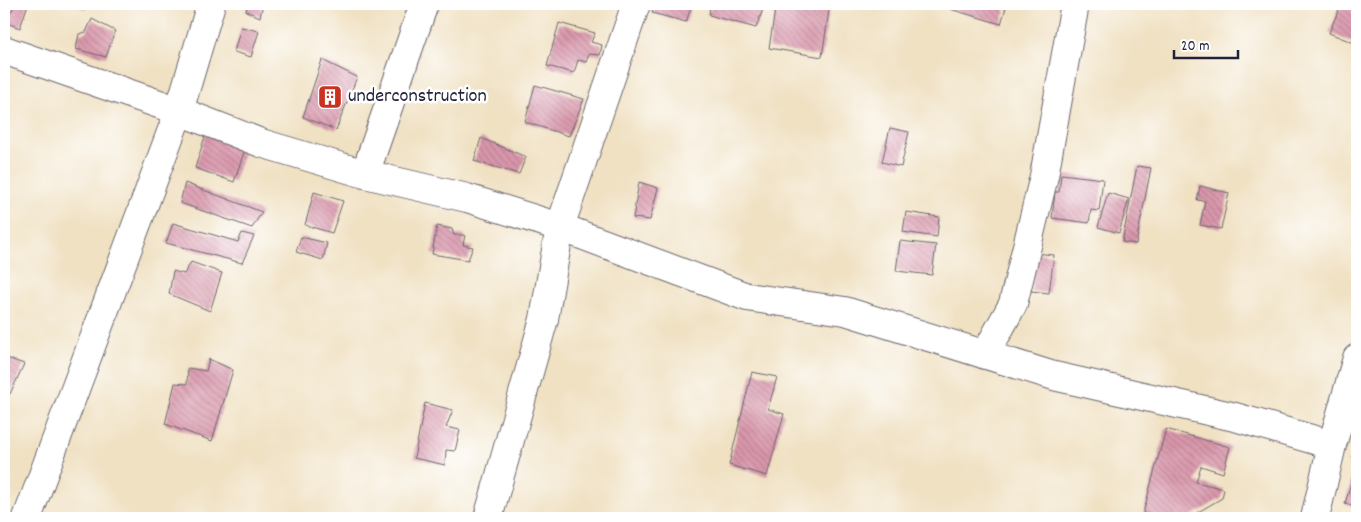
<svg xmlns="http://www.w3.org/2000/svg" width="1361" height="522" font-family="Dekko,sans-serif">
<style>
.building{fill:url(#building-back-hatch)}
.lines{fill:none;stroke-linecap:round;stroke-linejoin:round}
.minor-casing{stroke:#6a656b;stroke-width:30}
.minor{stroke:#fff;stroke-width:28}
.labels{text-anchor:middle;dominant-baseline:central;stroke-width:5;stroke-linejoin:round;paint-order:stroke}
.poi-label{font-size:20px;fill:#22223b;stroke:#fff;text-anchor:start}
</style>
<defs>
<pattern id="building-back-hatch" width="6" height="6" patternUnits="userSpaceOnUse" patternTransform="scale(1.25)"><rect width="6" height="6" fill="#da97ac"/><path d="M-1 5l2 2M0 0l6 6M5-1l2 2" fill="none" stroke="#b07b8d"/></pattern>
</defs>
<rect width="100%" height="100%" fill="#fff"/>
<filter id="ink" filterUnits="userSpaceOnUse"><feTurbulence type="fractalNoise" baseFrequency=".02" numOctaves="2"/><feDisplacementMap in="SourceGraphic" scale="10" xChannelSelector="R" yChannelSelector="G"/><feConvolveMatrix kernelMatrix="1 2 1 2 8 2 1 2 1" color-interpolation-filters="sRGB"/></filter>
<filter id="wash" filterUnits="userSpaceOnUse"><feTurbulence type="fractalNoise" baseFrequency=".0096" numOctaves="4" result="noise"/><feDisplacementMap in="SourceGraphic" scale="20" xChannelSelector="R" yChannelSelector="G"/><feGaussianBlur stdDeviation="1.12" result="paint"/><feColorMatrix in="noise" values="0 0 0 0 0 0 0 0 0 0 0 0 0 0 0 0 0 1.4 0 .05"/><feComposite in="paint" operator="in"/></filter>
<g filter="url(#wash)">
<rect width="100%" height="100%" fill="#f0e1c3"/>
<g id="blocks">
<path class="building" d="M 14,4 L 28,4 L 20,28 L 4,22 L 4,8 L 12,11 Z
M 71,4 L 87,4 L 86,9 Z
M 248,4 L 263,4 L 260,17 L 246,11 Z
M 655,4 L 686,4 L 692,5 L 686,22 L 652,13 Z
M 710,4 L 765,4 L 756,28 L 709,15 Z
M 776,4 L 830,4 L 822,57 L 769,48 Z
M 951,4 L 1007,4 L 1001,24 L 950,9 Z
M 1341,4 L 1357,4 L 1357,44 L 1329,33 Z
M 92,19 L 115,31 L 106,57 L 76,49 L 79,34 L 86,32 Z
M 559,23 L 595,33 L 591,42 L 602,45 L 600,55 L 589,54 L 586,62 L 578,60 L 574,73 L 547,66 Z
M 241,27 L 259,31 L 251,57 L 234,52 Z
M 322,60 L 357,77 L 336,130 L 303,117 Z
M 535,85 L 584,99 L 569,136 L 525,122 Z
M 890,128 L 909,132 L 901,167 L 882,162 Z
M 207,130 L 247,143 L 234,182 L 195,168 Z
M 481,138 L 526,157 L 519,174 L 474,161 Z
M 1137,166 L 1151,168 L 1136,244 L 1122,242 Z
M 1061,174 L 1103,179 L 1099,211 L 1091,210 L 1089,223 L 1052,218 L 1055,192 L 1059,192 Z
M 639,182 L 658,188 L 650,220 L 633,218 Z
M 185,183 L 262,212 L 252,228 L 180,203 Z
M 1200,186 L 1229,193 L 1221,229 L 1200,225 L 1205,201 L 1197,200 Z
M 314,192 L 343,201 L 332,233 L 305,225 Z
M 1108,193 L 1129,199 L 1119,233 L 1098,227 Z
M 906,212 L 939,217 L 937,237 L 903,232 Z
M 173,223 L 238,242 L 242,233 L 254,236 L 242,263 L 166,243 Z
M 437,226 L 452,229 L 454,235 L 465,235 L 463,245 L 473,247 L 468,260 L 432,254 Z
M 301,237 L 327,243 L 323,260 L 296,252 Z
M 900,241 L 936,245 L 932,275 L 896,271 Z
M 1035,253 L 1054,255 L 1049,293 L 1031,291 Z
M 191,262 L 222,273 L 210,311 L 169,294 L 173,271 L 184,274 Z
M 4,357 L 24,364 L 10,394 L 4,391 L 5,374 L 4,373 Z
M 209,359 L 233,370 L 212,441 L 165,424 L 175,383 L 187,384 L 188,368 L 206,371 Z
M 752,372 L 777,377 L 768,409 L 784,414 L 767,476 L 729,465 Z
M 425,403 L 453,410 L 446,427 L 460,430 L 455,451 L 446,450 L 445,465 L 414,458 Z
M 1166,429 L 1230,447 L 1223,473 L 1201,466 L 1196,482 L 1224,489 L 1222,498 L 1188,518 L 1163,518 L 1143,513 Z
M 1357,441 L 1357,458 L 1352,457 Z
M 1357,461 L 1357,507 L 1345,504 Z"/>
</g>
</g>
<g filter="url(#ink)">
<use href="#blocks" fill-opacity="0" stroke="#6a656b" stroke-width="1"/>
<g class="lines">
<defs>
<path id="minor" d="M 4,50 L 179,111 L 261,143 L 365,174 L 467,198 L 560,227 L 747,297 L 845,311 L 1054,376 L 1235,417 L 1332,445 L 1315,518
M 365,174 L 424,4
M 985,355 L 1013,304 L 1044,176 L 1075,4
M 1332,445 L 1357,358
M 27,518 L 179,111 L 211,4
M 488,518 L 544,319 L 560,227 L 636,4"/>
</defs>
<use href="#minor" class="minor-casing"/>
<use href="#minor" class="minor"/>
</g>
</g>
<defs>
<symbol id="building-square" viewBox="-11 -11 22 22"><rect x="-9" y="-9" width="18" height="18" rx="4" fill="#c8321e" stroke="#fff"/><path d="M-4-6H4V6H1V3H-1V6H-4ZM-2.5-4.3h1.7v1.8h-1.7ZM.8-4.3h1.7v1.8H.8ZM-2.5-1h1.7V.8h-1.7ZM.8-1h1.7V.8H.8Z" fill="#fff"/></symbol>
</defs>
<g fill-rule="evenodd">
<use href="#building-square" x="316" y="83" width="28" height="28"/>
</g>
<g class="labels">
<g class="poi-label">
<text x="348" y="97">underconstruction</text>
</g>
</g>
<rect width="1361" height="522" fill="none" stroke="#fff" stroke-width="20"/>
<path d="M1174 50v8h64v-8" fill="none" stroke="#22223b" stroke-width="2.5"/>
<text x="1181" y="50" font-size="15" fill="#22223b" stroke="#ffffff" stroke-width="4" paint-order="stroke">20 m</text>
</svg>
